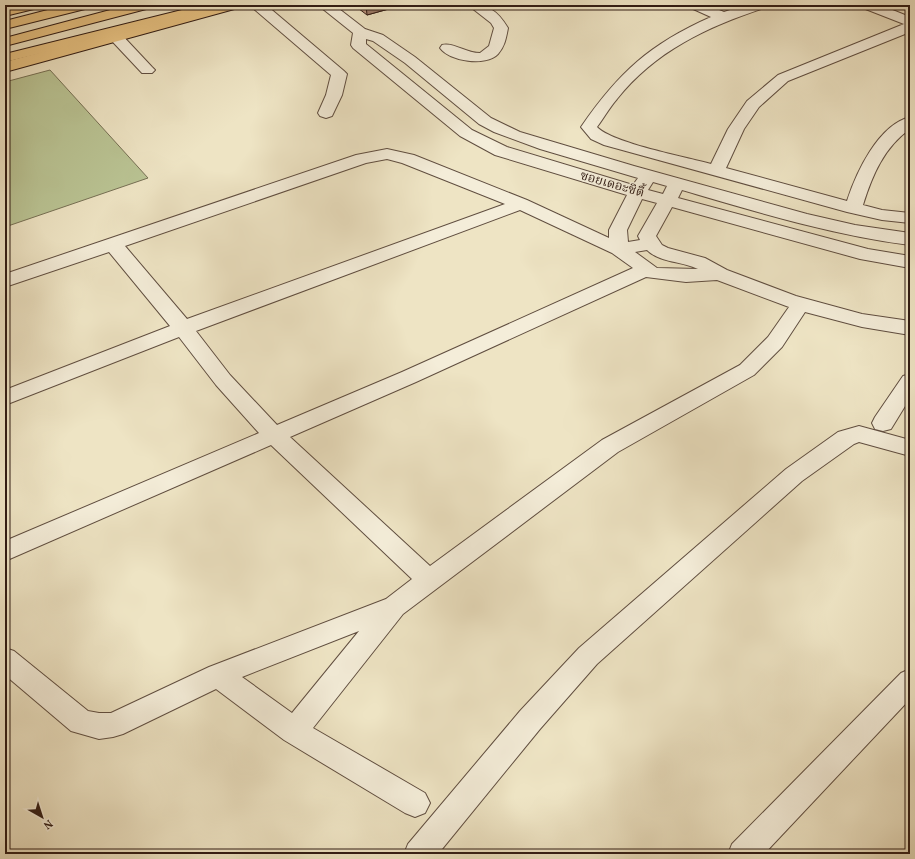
<svg xmlns="http://www.w3.org/2000/svg" width="915" height="859" font-family="Vollkorn,'Noto Serif Thai',serif">
<style>
.green{fill:#bac494;stroke:#767054}
.lines{fill:none;stroke-linecap:round;stroke-linejoin:round}
.minor-casing{stroke:#604e40;stroke-width:2}
.major-casing{stroke:#311c14;stroke-width:2}
.highway-casing{stroke:#311c14;stroke-width:2}
.minor{fill:#f4edd9;fill-rule:evenodd}
.major{fill:#e7c282;fill-rule:evenodd}
.highway{fill:#e7c282;fill-rule:evenodd}
.wall{fill:#bf9680;stroke:#311c14}
.shaded-wall{fill:#9b7a68;stroke:#311c14}
.labels{text-anchor:middle;dominant-baseline:central;stroke-width:3;stroke-linejoin:round;paint-order:stroke}
.far-street-label{font-size:13px;fill:#311c14;stroke:#f4edd9}
</style>
<rect width="100%" height="100%" fill="#eee4c4"/>
<filter id="stains"><feTurbulence type="fractalNoise" baseFrequency=".005" numOctaves="4"/><feColorMatrix values="0 0 0 0 .2 0 0 0 0 .09 0 0 0 0 .02 0 0 0 .5 -.17"/></filter>
<radialGradient id="worn" r=".72"><stop offset=".6" stop-color="#630" stop-opacity="0"/><stop offset="1" stop-color="#630" stop-opacity=".3"/></radialGradient>
<path class="green" d="M 50,70 L 148,178 L 5,227 L 5,82 Z"/>
<g class="lines">
<defs>
<path id="minor" d="M 253,5 L 266,5 L 344,71 L 347,74 L 342,95 L 332,116 L 326,118 L 320,116 L 318,113 L 326,95 L 331,75 L 254,9 Z
M 318,5 L 334,5 L 365,29 L 383,35 L 415,57 L 491,118 L 520,132 L 634,166 L 807,214 L 855,225 L 910,233 L 910,245 C 832,235 757,212 682,190 L 678,198 L 868,249 L 910,256 L 910,268 L 860,259 L 672,207 L 656,236 L 662,245 L 668,248 L 705,258 L 727,270 L 796,296 L 862,314 L 910,321 L 910,335 L 862,327 L 805,312 L 782,347 L 754,375 L 618,452 L 403,614 L 313,728 L 425,793 L 430,803 L 425,813 L 415,817 L 405,813 L 284,740 L 216,689 L 123,734 L 113,737 L 99,739 L 71,731 L 5,675 L 5,648 L 14,651 L 88,711 L 99,713 L 111,713 L 209,667 L 386,599 L 412,579 L 271,445 L 5,561 L 5,541 L 259,433 L 216,385 L 179,337 L 5,405 L 5,390 L 170,326 L 109,252 L 5,287 L 5,274 L 356,155 L 387,149 L 414,155 L 527,200 L 609,238 L 609,230 L 627,195 L 495,155 L 460,136 L 353,48 L 351,45 L 353,33 ZM 366,39 L 373,41 L 405,63 L 479,124 L 494,132 L 540,149 L 638,178 L 633,185 L 507,147 L 472,130 L 366,44 ZM 387,159 L 402,163 L 505,204 L 187,319 L 125,246 L 366,163 ZM 653,182 L 667,186 L 663,194 L 648,190 ZM 642,199 L 657,203 L 638,236 L 640,240 L 628,242 L 627,230 ZM 520,210 L 612,253 L 633,268 L 402,372 L 277,425 L 230,375 L 196,331 ZM 647,250 C 660,263 682,261 698,269 L 657,268 L 635,252 ZM 646,277 L 686,282 L 717,280 L 789,307 L 768,337 L 740,365 L 602,440 L 430,566 L 290,437 L 416,382 ZM 359,631 L 292,713 L 242,677 Z
M 468,5 C 489,5 497,10 508,28 C 506,38 505,46 498,54 C 486,67 449,61 440,48 L 442,45 C 453,42 466,53 480,53 L 489,46 L 494,28 L 491,23 Z
M 689,5 L 707,5 L 724,12 L 745,5 L 766,5 L 764,8 C 707,27 655,51 617,99 C 609,108 604,118 597,127 C 612,143 686,157 711,164 L 728,129 L 747,101 L 778,75 L 904,24 L 863,8 L 861,5 L 880,5 L 910,17 L 910,32 L 788,81 L 759,107 L 744,129 L 726,168 L 847,201 C 856,173 878,125 910,117 L 910,129 C 884,147 872,176 863,205 L 882,210 L 910,213 L 910,223 L 882,220 L 847,212 L 604,145 L 591,139 L 581,127 C 619,72 650,44 711,17 L 691,8 Z
M 116,33 L 121,34 L 152,67 L 155,70 L 152,73 L 142,73 L 111,40 L 109,37 L 111,34 Z
M 910,374 L 910,398 L 891,429 L 883,431 L 875,429 L 872,423 L 875,417 L 903,376 Z
M 859,426 L 910,440 L 910,456 L 859,442 L 854,444 L 802,481 L 597,664 L 540,729 L 438,854 L 404,854 L 408,844 L 520,711 L 579,648 L 786,469 L 838,432 Z
M 910,669 L 910,699 L 764,854 L 728,854 L 732,844 L 901,673 Z"/>
<path id="major" d="M 16,5 L 40,5 L 38,8 L 5,16 L 5,8 Z
M 129,5 L 152,5 L 150,8 L 5,46 L 5,38 Z
M 217,5 L 240,5 L 238,8 L 5,72 L 5,62 Z"/>
<path id="highway" d="M 67,5 L 91,5 L 89,8 L 5,29 L 5,21 Z
M 202,5 L 226,5 L 224,8 L 5,62 L 5,54 Z"/>
</defs>
<use href="#minor" class="minor-casing"/>
<use href="#major" class="major-casing"/>
<use href="#highway" class="highway-casing"/>
<use href="#minor" class="minor"/>
<use href="#major" class="major"/>
<use href="#highway" class="highway"/>
</g>
<path class="wall" d="M 354,5 L 403,5 L 367,15 Z"/>
<path class="shaded-wall" d="M 366,5 L 403,5 L 367,15 Z"/>
<g class="labels">
<g class="far-street-label">
<text transform="translate(612 185) rotate(16)">ซอยเดอะซิตี้</text>
</g>
</g>
<rect width="915" height="859" fill="none" stroke="#eee4c4" stroke-width="20"/>
<rect x="6" y="6" width="903" height="847" fill="none" stroke="#311c14" stroke-width="2"/>
<rect x="10" y="10" width="895" height="839" fill="none" stroke="#311c14"/>
<g transform="translate(42 817) rotate(141)" stroke="#f4edd9" stroke-width="3" paint-order="stroke">
<path d="M0-3L7 15L0 10L-7 15Z" fill="#311c14"/>
<text y="-6" font-size="11" font-weight="bold" text-anchor="middle" fill="#311c14">N</text>
</g>
<rect width="100%" height="100%" filter="url(#stains)"/>
<rect width="100%" height="100%" fill="url(#worn)"/>
</svg>
